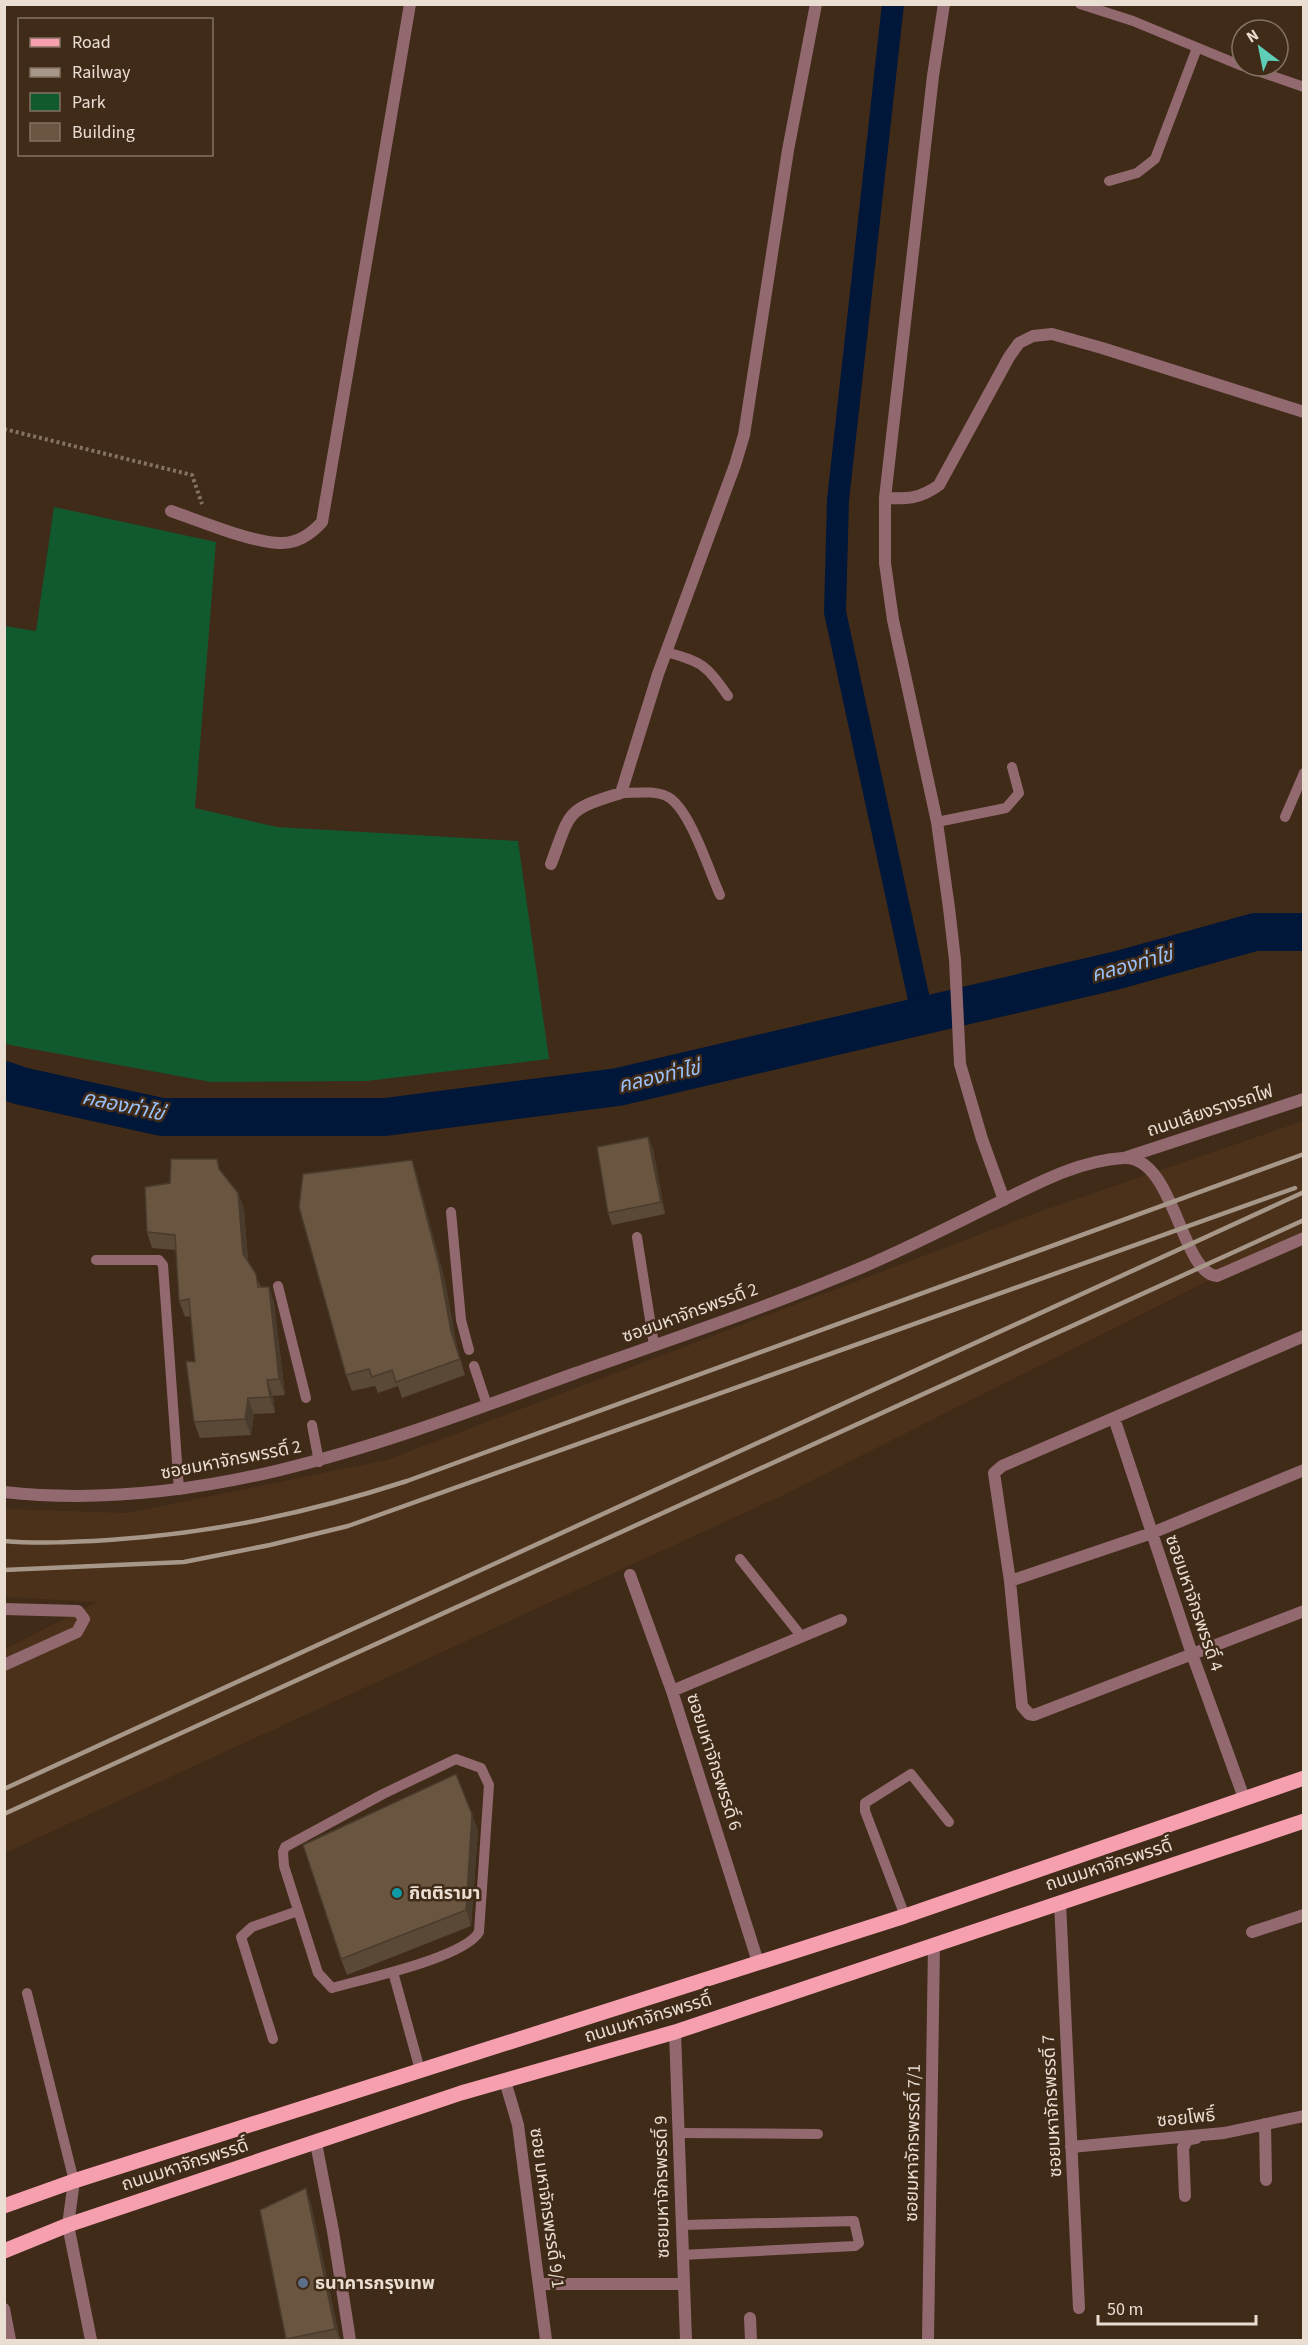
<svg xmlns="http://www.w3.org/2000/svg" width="1308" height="2345" font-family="'Source Sans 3','Noto Sans Thai',sans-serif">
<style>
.built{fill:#4b311a}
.green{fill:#11592f}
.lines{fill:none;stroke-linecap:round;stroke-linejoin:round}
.canal{stroke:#001739;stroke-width:22}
.river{stroke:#001739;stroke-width:38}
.path{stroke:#847263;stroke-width:4;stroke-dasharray:3 3;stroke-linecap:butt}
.lane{stroke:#936970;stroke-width:10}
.street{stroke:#936970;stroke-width:12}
.primary{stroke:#f69faf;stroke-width:15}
.rail{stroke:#a79789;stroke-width:4.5}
.wall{fill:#5b4937}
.shaded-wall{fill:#4a3c2d}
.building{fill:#6a5540;stroke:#4a3c2d;stroke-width:1.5}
.culture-dot{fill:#0f9aa8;stroke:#402b19;stroke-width:2}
.service-dot{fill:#5c6f8a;stroke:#402b19;stroke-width:2}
.labels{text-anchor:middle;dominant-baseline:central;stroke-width:5;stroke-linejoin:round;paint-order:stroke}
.street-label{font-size:18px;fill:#eaddd2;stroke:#402b19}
.poi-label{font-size:18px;font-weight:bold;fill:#eaddd2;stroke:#402b19;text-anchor:start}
.water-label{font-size:20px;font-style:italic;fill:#99c1fa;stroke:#402b19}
</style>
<rect width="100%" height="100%" fill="#402b19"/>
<path class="built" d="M 1303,1121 L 1303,1233 L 781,1496 L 5,1853 L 5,1649 L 97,1602 L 5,1597 L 5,1509 L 128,1513 L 387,1460 L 1039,1212 Z"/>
<path class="green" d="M 54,507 L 216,542 L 195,808 L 277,827 L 518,841 L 549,1059 L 367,1081 L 211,1082 L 5,1044 L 5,626 L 36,631 Z"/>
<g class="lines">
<path class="canal" d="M 893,4 L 838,500 L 835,612 L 923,1018"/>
<path class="river" d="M 4,1080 L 21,1086 L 162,1117 L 385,1117 L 618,1087 L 1118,970 L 1255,932 L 1304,932"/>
<path class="path" d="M 4,429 L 192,475 L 202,504"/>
<path class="lane" d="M 1080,4 L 1133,21 L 1242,66
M 1243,66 L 1304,87
M 1109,181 L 1137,173 L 1155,159 L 1197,48
M 666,652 C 703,662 706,665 728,696
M 621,793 C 634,793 656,790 668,797 C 690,809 709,871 720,895
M 1285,817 L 1304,773
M 937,822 L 1006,808 L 1019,793 L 1012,767
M 451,1212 L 461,1320 L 469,1350
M 637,1237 L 654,1345
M 96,1260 L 159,1260 L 163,1265 L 179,1490
M 278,1286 L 306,1398
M 474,1366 L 487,1405
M 312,1425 L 319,1462
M 740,1559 L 802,1637
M 456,1759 L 481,1768 L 489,1785 L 479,1932 C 464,1958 363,1979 332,1988 L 318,1973 L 284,1866 L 283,1852 L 285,1847 L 383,1794 Z
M 905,1916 L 865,1811 L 865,1803 L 911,1774 L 949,1822
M 393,1972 L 420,2070
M 27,1993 L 74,2181
M 273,2039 L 241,1937 L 252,1927 L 298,1911
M 680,2133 L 818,2134
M 682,2225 L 854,2221 L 859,2243 L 855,2246 L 682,2255"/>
<path class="street" d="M 944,4 L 933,76 L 885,498 L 885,563 L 893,620 L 937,822 L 949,908 L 955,960 L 960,1064 L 982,1139 L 1004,1200
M 885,498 C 907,499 920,499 939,485 L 1009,357 L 1019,343 L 1033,336 L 1052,334 L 1102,348 L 1304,412
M 171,511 C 198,520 255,544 282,543 C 298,543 312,533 322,522 L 410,4
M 551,864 C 571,811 565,810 621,793 L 658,674 L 735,465 L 744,435 L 788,150 L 816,4
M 1127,1157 L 1304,1099
M 1304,1336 L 1002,1466 L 994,1473 L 1010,1581 L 1022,1706 L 1029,1714 L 1034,1715 L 1304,1611
M 1114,1418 L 1192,1654 L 1244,1798
M 4,1492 C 204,1514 389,1441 573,1374 C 670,1340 768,1307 863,1267 C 905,1249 945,1229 985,1209 C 1029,1188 1074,1161 1123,1158 C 1174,1154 1181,1274 1217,1276 L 1304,1238
M 630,1575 L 672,1691 L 758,1962
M 1010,1581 L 1152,1533 L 1304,1470
M 4,1609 L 78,1611 L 84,1619 L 77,1632 L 4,1665
M 672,1691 L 841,1620
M 1060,1902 L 1079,2308
M 1252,1932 L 1304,1915
M 675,2032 L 686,2340
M 505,2081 L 518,2125 L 546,2340
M 1265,2124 L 1266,2180
M 316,2143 L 333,2231 L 350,2340
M 1071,2147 L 1224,2133 L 1304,2116
M 74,2181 L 68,2225 L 91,2340
M 1185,2196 L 1183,2148 L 1187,2140 L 1196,2138
M 539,2284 L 682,2284
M 4,2309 L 10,2340
M 750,2318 L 751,2340
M 928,2340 L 934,1945"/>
<path class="primary" d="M 4,2206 L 74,2181 L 905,1916 L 1304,1778
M 4,2251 L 68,2225 L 461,2093 L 675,2032 L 1304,1821"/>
<path class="rail" d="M 4,1541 C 39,1544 75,1542 109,1540 C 214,1533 308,1513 407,1481 L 1304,1154
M 4,1570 L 184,1562 L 270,1545 L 348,1526 L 1295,1188
M 4,1789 L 1304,1192
M 4,1814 L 1304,1220"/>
</g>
<path class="wall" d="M 648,1137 L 653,1149 L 665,1214 L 612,1225 L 608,1213 Z
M 223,1174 L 238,1193 L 244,1209 L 248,1262 L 261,1287 L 269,1287 L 274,1303 L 285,1395 L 273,1396 L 275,1413 L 254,1414 L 251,1435 L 200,1438 L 194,1422 L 195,1362 L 191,1316 L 185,1317 L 179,1301 L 176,1250 L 152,1248 L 147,1232 L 170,1183 Z
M 417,1176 L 445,1281 L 457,1347 L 465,1375 L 402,1398 L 398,1386 L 378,1393 L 375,1386 L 352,1391 L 346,1375 Z
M 478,1830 L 471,1926 L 347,1975 L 341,1959 Z
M 311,2204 L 340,2340 L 287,2340 L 260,2210 Z"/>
<path class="shaded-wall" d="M 648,1137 L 653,1149 L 665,1214 L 661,1202 Z
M 412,1160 L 417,1176 L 445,1281 L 457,1347 L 465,1375 L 451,1331 Z
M 238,1193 L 244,1209 L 249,1270 L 243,1254 Z
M 269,1287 L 274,1303 L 285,1395 L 279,1379 Z
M 267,1380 L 273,1396 L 275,1413 L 270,1397 Z
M 248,1398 L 254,1414 L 251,1435 L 245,1419 Z
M 472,1814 L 478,1830 L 471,1926 L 466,1910 Z
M 306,2188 L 311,2204 L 340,2340 L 335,2329 Z"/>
<path class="building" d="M 648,1137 L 661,1202 L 608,1213 L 597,1147 Z
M 171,1159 L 217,1159 L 219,1169 L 238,1193 L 243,1254 L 256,1274 L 258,1287 L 269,1287 L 279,1379 L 267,1380 L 270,1397 L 248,1398 L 245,1419 L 194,1422 L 186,1361 L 195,1362 L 189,1299 L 179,1301 L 175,1235 L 147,1232 L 145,1187 L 170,1183 Z
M 412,1160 L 439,1265 L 451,1331 L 460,1359 L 396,1382 L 392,1370 L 372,1377 L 369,1369 L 346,1375 L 299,1207 L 303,1174 Z
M 456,1774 L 472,1814 L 466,1910 L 341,1959 L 303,1845 Z
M 306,2188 L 335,2329 L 286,2339 L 260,2210 Z"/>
<circle class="culture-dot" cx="397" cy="1893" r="6"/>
<circle class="service-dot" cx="303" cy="2283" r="6"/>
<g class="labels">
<g class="street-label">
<text transform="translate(1210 1111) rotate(-18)">ถนนเลียงรางรถไฟ</text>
<text transform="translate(690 1313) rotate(-20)">ซอยมหาจักรพรรดิ์ 2</text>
<text transform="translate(231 1460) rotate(-11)">ซอยมหาจักรพรรดิ์ 2</text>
<text transform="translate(1194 1603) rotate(71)">ซอยมหาจักรพรรดิ์ 4</text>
<text transform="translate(714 1762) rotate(72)">ซอยมหาจักรพรรดิ์ 6</text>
<text transform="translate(1109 1865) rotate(-18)">ถนนมหาจักรพรรดิ์</text>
<text transform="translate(648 2018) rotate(-17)">ถนนมหาจักรพรรดิ์</text>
<text transform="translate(1052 2106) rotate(-93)">ซอยมหาจักรพรรดิ์ 7</text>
<text transform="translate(1186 2118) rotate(-6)">ซอยโพธิ์</text>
<text transform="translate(913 2143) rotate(-89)">ซอยมหาจักรพรรดิ์ 7/1</text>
<text transform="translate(185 2165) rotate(-18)">ถนนมหาจักรพรรดิ์</text>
<text transform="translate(662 2187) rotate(-91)">ซอยมหาจักรพรรดิ์ 9</text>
<text transform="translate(547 2208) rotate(82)">ซอย มหาจักรพรรดิ์ 9/1</text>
</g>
<g class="poi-label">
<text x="409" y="1893">กิตติรามา</text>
<text x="315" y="2283">ธนาคารกรุงเทพ</text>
</g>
<g class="water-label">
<text transform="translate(1132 965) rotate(-15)">คลองท่าไข่</text>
<text transform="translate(659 1077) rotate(-13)">คลองท่าไข่</text>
<text transform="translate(123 1106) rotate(12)">คลองท่าไข่</text>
</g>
</g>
<rect width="1308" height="2345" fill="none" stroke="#eaddd2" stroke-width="12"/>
<rect x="18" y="18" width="195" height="138" fill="#402b19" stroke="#847263" stroke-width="1.5"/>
<rect x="30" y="38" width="30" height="9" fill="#f69faf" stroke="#847263" stroke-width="1.5"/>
<text x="72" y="48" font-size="18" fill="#eaddd2">Road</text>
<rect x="30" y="68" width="30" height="9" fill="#a79789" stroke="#847263" stroke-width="1.5"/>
<text x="72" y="78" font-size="18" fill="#eaddd2">Railway</text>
<rect x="30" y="93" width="30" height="18" fill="#11592f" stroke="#847263" stroke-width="1.5"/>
<text x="72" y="108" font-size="18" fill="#eaddd2">Park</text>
<rect x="30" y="123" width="30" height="18" fill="#6a5540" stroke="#847263" stroke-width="1.5"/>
<text x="72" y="138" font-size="18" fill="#eaddd2">Building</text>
<g transform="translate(1260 48) rotate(328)"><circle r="28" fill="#402b19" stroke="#847263" stroke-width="1.5"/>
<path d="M0-4.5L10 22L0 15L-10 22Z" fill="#5eceb7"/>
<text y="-9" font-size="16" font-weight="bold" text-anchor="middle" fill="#eaddd2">N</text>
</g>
<path d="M1098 2315v9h158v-9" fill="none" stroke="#eaddd2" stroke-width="3"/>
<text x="1107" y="2315" font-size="18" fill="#eaddd2" stroke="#402b19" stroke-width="4.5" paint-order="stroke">50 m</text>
</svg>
